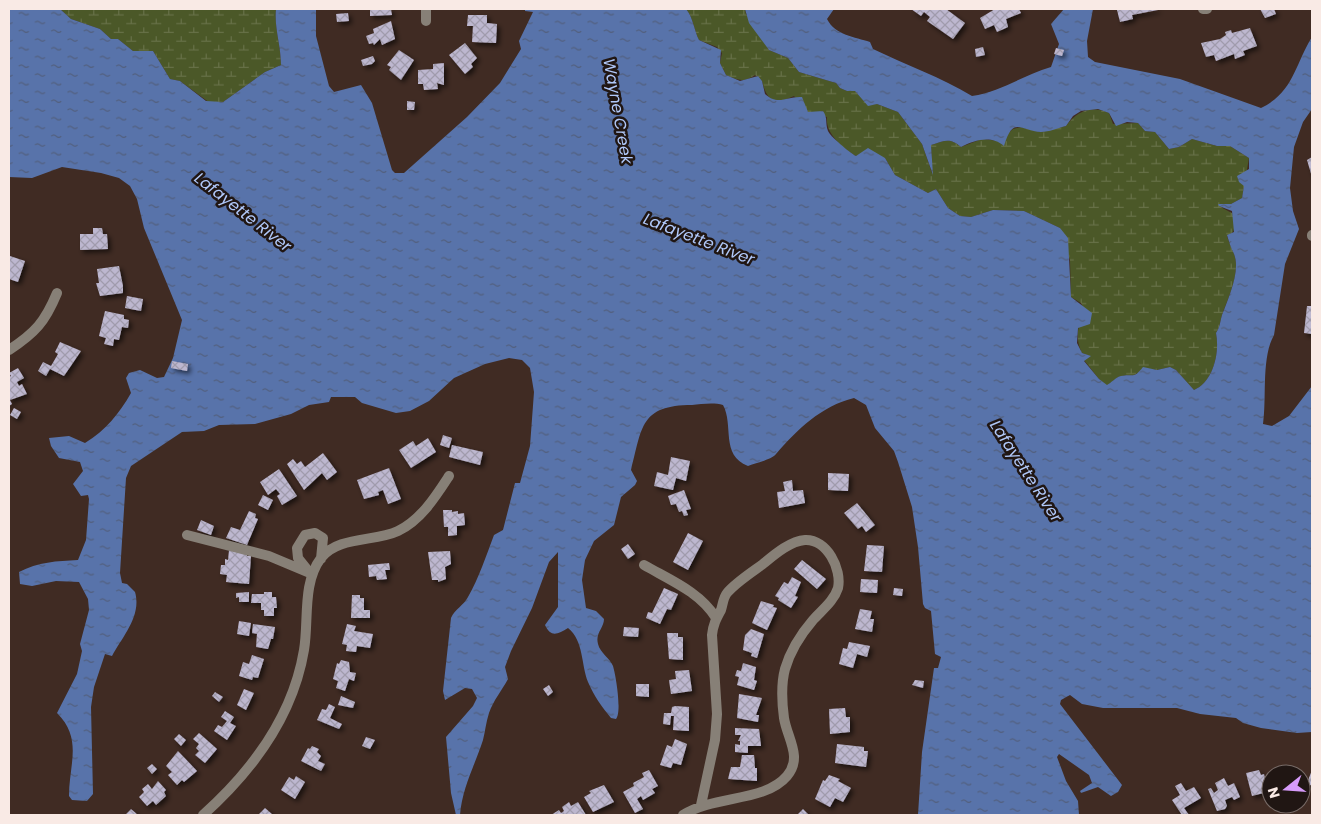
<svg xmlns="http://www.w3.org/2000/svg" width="1321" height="824" font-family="Poppins,sans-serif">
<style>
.wetland{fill:url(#wetland-marsh)}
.water{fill:url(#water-ripples)}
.building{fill:url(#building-cross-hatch);filter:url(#shadow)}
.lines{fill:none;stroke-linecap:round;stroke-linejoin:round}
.street{stroke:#878077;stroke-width:10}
.labels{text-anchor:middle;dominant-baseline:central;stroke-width:5;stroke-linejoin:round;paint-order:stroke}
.water-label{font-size:16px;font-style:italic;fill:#b0c8f9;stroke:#201613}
</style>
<defs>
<pattern id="wetland-marsh" width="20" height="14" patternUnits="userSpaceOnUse" patternTransform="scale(1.25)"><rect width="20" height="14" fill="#4b5828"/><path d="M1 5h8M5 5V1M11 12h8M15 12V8" fill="none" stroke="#667047"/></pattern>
<pattern id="water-ripples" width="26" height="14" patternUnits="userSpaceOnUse" patternTransform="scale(1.25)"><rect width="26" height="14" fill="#5873aa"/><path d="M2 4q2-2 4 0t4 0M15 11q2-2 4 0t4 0" fill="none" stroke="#525f7d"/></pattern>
<pattern id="building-cross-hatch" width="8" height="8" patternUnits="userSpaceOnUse" patternTransform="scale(1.25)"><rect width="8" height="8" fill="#bdb7cf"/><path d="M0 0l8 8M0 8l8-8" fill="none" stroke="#a09bac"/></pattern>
<filter id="shadow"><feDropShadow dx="3" dy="3" stdDeviation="2.5" flood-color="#0009"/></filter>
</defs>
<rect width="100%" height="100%" fill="#402b23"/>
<path class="wetland" d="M 60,9 L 276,9 C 274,28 281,45 281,65 L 265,72 L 223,102 L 210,103 L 180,81 L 170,79 L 153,51 L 133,51 L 118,39 L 111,39 L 100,29 L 71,19 Z
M 686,9 L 745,9 L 746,14 L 769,50 L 788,58 L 799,72 L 836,83 L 840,88 L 847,91 L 855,91 L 868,105 L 877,104 L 898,112 L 922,144 L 932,173 L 931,145 C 944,141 950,137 961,147 L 982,139 L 999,141 L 1013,129 L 1021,127 L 1040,132 L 1066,126 C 1077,111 1091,105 1109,113 L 1113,124 L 1138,123 L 1145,131 L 1155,132 L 1169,149 L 1179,147 L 1192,139 L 1217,146 L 1230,146 L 1249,158 L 1242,198 L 1231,204 L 1218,204 C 1227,215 1241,208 1233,232 L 1227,236 C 1229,243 1232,248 1234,254 C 1241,272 1228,298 1222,315 C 1220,322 1220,327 1216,333 C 1220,353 1213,382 1194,390 L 1176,370 L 1170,367 L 1157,370 L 1143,368 C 1132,380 1131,373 1118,377 L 1107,386 L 1099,379 L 1084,360 L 1090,356 L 1082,353 C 1074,337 1079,324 1084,309 L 1081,303 L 1071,297 L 1070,260 L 1060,228 L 1024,211 L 993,210 L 971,217 L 960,216 L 948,208 L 936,189 L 928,193 L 895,175 L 885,158 L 861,154 L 856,156 C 842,148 825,133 827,117 L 808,112 L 794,96 C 774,105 767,101 762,81 L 755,75 C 744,83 737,80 726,75 L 720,63 L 722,53 L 717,47 L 699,40 C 694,30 693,17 686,9 Z"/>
<path class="water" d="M 9,9 L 60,9 L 71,19 L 100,29 L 111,39 L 118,39 L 133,51 L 153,51 L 170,79 L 180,81 L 206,101 L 223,102 L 265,72 L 281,65 C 281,45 274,28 276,9 L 316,9 L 316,36 L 329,86 L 334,92 L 361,85 L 372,103 L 392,170 L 395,173 L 404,173 L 467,117 L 500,83 L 521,49 L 519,41 L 533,12 L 525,11 L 525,9 L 686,9 C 693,17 694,30 699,40 L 721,50 L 720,63 L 726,75 L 740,81 L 758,76 L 762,81 L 765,94 C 778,106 787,96 802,97 L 808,112 L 823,111 C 828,118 825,123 828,131 C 831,137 849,152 856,156 L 868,148 L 885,158 L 895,175 L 928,193 L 936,189 L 948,208 L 960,216 L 971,217 L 993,210 L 1024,211 L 1060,228 L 1068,238 L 1071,297 L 1092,313 L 1090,324 L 1078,328 L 1077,343 L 1082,353 L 1091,356 L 1084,361 L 1099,379 L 1107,385 C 1111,383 1116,377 1121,376 C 1133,373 1133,380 1143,367 L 1157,370 L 1170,367 L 1176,370 L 1194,390 C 1213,382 1220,353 1216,333 C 1220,327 1220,322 1222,315 C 1228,299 1241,271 1234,254 C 1231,248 1229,242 1227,235 L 1234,232 L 1232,211 L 1219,206 L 1218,204 L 1231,204 L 1242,198 L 1244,186 L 1239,182 L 1237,176 L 1249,169 L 1249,158 L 1230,146 L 1217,146 L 1192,139 L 1179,147 L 1169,149 L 1155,132 L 1145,131 L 1138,123 L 1127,122 L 1116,126 L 1109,113 L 1098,109 L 1081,111 L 1073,116 L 1066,126 C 1058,128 1049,132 1041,132 C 1021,131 1013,115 1004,146 C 991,135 975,140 961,147 C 950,137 944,141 931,145 L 933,175 L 922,144 L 898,112 L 877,104 L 868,106 L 855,91 L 847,91 L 840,88 L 836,83 L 799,72 L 788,58 L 769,50 L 749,23 L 745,9 L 834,9 L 827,19 C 835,35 855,37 870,42 L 873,49 C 906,65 941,77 972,96 C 1001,92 1023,75 1051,67 L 1059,44 L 1051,24 L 1064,9 L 1093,9 L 1087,41 L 1088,57 L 1095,62 L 1180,79 L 1261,108 C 1294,92 1295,64 1312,37 L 1312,109 L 1303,122 L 1294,147 L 1290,188 L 1293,211 L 1299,229 L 1285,264 L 1274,335 C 1261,358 1267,398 1263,424 L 1272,426 L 1289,416 L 1312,386 L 1312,732 L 1297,733 L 1261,728 L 1243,723 L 1236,718 L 1200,714 L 1177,708 L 1103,708 L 1082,704 L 1070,695 L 1061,700 L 1060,704 L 1122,785 L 1118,792 L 1111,796 L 1098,787 L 1081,793 L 1080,791 L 1092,783 L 1089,775 L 1059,754 L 1057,757 L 1066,781 L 1078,801 L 1079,815 L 918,815 L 922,752 L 934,668 L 938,668 L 941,657 L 935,654 L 931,611 L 925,608 L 923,604 L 918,547 L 912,507 L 898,462 L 894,451 L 875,428 L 866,405 L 854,398 C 821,406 797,430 776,454 C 771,460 755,463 748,466 C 720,455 734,425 723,405 C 714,402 701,404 692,405 C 640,405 642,428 631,470 L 637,481 L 635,485 L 621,497 L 614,525 L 594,541 L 585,560 L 582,580 L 586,608 L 596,611 L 604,619 C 604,628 595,633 598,644 C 600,653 610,658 613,666 C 616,676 622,712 616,719 L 611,718 C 602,707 594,696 588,682 C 581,665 584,641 568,628 C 558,634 551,638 545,625 L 558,607 L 558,552 L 549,562 L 532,608 L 511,651 L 505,667 L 508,679 C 502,690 493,701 489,713 C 486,722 485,732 483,740 C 475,765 462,788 460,815 L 456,815 L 451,793 L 446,737 L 473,706 L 477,698 L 472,689 L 465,688 L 445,700 L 443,691 L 451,618 C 455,609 464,605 468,597 C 479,578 486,556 494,535 L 503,530 L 515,483 L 520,483 L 530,446 L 534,392 L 530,368 L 522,360 L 509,358 L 485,364 L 454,378 L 429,401 L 410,411 L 396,413 L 362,403 L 355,397 L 331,397 L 329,402 L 309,405 L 291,414 L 255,424 L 219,425 L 204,431 L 182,432 L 131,466 L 126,478 L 120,573 L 122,583 L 127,584 L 135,592 C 142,616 122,637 112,656 L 105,654 L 94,687 L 91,707 L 93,794 L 87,801 L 72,800 L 69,796 C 69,764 83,739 57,713 L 77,674 L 82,651 L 80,644 L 89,610 L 88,599 L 79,582 L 56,581 L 32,586 L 20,584 L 19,572 C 38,562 57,561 78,560 L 86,540 L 89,499 L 88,495 L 81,496 L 73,484 L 83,471 L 80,462 L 59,458 L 51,446 L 49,438 L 69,436 L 85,443 C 106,430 119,414 131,393 L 126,378 L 129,373 L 140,370 L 157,378 L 164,377 L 173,358 L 182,320 L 144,228 L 137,199 L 130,186 L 119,178 L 101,173 L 62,167 L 32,178 L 9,177 Z"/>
<path class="building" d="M 370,9 L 391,9 L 392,15 L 370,16 Z
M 911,9 L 946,9 L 965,23 L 953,39 L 927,21 L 930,17 L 924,12 L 921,16 Z
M 995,9 L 1019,9 L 1021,13 L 1006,19 L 1008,27 L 997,32 L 994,25 L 985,29 L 980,18 Z
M 1121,9 L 1158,9 L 1158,10 L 1132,15 L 1133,19 L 1120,22 L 1117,10 Z
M 1260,9 L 1274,9 L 1276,14 L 1265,18 Z
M 348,13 L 349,21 L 337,22 L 336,14 Z
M 468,15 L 487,15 L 487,23 L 497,24 L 496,43 L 472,42 L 473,26 L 467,26 Z
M 391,21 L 395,39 L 382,45 L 380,39 L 374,45 L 373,43 L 369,44 L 366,36 L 374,33 L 373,29 Z
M 1250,28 L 1257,46 L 1243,51 L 1245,55 L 1235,59 L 1234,54 L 1216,61 L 1214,55 L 1206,57 L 1201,43 L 1220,39 L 1226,35 L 1225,32 L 1231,30 L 1232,33 Z
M 465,43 L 477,58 L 471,64 L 473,67 L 465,74 L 449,55 Z
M 983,47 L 985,55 L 976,57 L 975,49 Z
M 1056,48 L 1064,50 L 1062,56 L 1054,54 Z
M 399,50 L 414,60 L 401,80 L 389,70 L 391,67 L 387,65 Z
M 373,56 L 375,61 L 372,64 L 363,66 L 361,60 Z
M 444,63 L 444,85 L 437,83 L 438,89 L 424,90 L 423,84 L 418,84 L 418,70 L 433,69 L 433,64 Z
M 407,101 L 415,102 L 414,110 L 407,110 Z
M 1312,157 L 1312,177 L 1307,160 Z
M 93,228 L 102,228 L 103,234 L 107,234 L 108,249 L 80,250 L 80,234 L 93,234 Z
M 10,256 L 25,261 L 18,282 L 9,279 Z
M 119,266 L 123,286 L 123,293 L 100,296 L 96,283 L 99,283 L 97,269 Z
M 127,296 L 143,299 L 141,311 L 125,308 Z
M 1307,306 L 1312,306 L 1312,334 L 1304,333 Z
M 105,311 L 124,315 L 124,319 L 129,320 L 128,328 L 122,327 L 119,340 L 114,339 L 113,346 L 104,344 L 106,338 L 99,336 Z
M 60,342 L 81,351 L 64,376 L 50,369 L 46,376 L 38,371 L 43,362 L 51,366 L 58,354 L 55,352 Z
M 172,361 L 188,364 L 187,371 L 171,368 Z
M 18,368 L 24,378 L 17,382 L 19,386 L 22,384 L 27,394 L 10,400 L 12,404 L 9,406 L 9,377 L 11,376 L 9,373 Z
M 14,408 L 21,412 L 17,419 L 10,415 Z
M 443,435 L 452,438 L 449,448 L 440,445 Z
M 428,438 L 436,452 L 411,468 L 399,450 L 413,441 L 416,446 Z
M 452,445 L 483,452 L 480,465 L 449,457 Z
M 323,453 L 337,472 L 327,480 L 322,473 L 304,490 L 287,464 L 293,459 L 297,464 L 301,461 L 305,467 Z
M 671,457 L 690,461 L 686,481 L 676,478 L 673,490 L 654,486 L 657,472 L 668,475 Z
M 389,468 L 401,499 L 388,504 L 383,490 L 378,492 L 379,495 L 364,499 L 357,480 Z
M 279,469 L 297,496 L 282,505 L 277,496 L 280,494 L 276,489 L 268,495 L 260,482 Z
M 828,473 L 849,474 L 848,491 L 828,490 Z
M 792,480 L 793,491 L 803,490 L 805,503 L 779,508 L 777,492 L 785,491 L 783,482 Z
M 684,490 L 691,509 L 686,510 L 688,515 L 684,516 L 682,511 L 679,512 L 676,504 L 671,505 L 668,496 Z
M 263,495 L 273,500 L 268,510 L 258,505 Z
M 857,503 L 875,525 L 866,532 L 862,526 L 858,529 L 844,513 Z
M 443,510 L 452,510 L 452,512 L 458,511 L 458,514 L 464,513 L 465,525 L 457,526 L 457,535 L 448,536 L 448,527 L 444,527 Z
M 249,511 L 256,514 L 255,518 L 258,519 L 247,545 L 226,538 L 231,527 L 240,530 Z
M 201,520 L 214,526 L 211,535 L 197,530 Z
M 688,533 L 703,541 L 688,570 L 673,562 Z
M 628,544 L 635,554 L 628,559 L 621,549 Z
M 867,545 L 884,546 L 882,572 L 864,571 Z
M 229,550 L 247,552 L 247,556 L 251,556 L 249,584 L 226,582 L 227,575 L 220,574 L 221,565 L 225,565 L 225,559 L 228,560 Z
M 450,551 L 451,564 L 445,567 L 446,579 L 438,582 L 438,580 L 432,580 L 428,552 Z
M 802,560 L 826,579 L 817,589 L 794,569 Z
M 389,563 L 390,570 L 385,570 L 387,579 L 377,580 L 376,576 L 369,577 L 368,565 Z
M 792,577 L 801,582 L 795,596 L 798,597 L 791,608 L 778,600 L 779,598 L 775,596 L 784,582 L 788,584 Z
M 861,579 L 878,580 L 877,593 L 860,592 Z
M 664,588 L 678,594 L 671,610 L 667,609 L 660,624 L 646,618 L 648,612 L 652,613 Z
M 894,588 L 903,589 L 902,596 L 893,595 Z
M 249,592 L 249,602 L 239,602 L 239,597 L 236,598 L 236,593 Z
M 264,592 L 272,592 L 272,597 L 276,597 L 277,608 L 274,608 L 274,616 L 264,616 L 264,610 L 261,610 L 261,603 L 251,603 L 252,594 L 264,594 Z
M 352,595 L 360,595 L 360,598 L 364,598 L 364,610 L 370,610 L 370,618 L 351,618 Z
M 761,601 L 774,605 L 773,607 L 777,608 L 767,630 L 752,623 Z
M 860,609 L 872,611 L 870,619 L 874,619 L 872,632 L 855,629 Z
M 239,621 L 251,623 L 249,636 L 237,634 Z
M 253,624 L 275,627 L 273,639 L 271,639 L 268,649 L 256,647 L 257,634 L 252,633 Z
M 347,624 L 356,626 L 354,631 L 373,634 L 370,648 L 357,646 L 356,652 L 346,651 L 347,645 L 342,644 Z
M 624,627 L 639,628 L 638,637 L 623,636 Z
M 751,629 L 764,634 L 757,658 L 751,656 L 752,653 L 743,650 L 745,635 Z
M 667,633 L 678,633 L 678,637 L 683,637 L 683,660 L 669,659 Z
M 849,642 L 870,646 L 867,657 L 857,654 L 853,668 L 839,664 L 843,648 L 847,649 Z
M 252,655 L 264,659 L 258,678 L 253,677 L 252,680 L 239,676 L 243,662 L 249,664 Z
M 341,660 L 349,662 L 350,672 L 356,673 L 354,681 L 349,679 L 345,691 L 336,688 L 338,681 L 333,679 L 337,663 L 339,664 Z
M 743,663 L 756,667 L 754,680 L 757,681 L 754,690 L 737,685 L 739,677 L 735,676 L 737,670 L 741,671 Z
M 689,670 L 692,691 L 671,694 L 669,680 L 676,679 L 675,671 Z
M 915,680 L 924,681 L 923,688 L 912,685 Z
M 636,684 L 649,684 L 649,697 L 636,696 Z
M 549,685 L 553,692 L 548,696 L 543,689 Z
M 244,689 L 254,693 L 246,710 L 237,705 Z
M 215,692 L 223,697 L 219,702 L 212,696 Z
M 739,694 L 762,698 L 756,715 L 759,715 L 758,722 L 737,718 Z
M 341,696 L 355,702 L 353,708 L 338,705 Z
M 329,704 L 335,707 L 330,718 L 342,724 L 339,729 L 317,720 L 322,709 L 326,710 Z
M 675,706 L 689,707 L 689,731 L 673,730 L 674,716 L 671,716 L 670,725 L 663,724 L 664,713 L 671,713 L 672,707 Z
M 845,708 L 846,717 L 850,717 L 850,732 L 830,734 L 829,709 Z
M 225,711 L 234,717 L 230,723 L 236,726 L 227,740 L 214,731 L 218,725 L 222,727 L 227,721 L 221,717 Z
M 735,728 L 759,729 L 761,746 L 748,746 L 748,753 L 735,752 L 735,744 L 740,745 L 740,741 L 738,741 L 741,735 L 735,735 Z
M 199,733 L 217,749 L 205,763 L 195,755 L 199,751 L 196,748 L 199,744 L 193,739 Z
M 179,734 L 186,740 L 181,746 L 174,739 Z
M 366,737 L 375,740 L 370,749 L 362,746 Z
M 675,739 L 687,744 L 681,765 L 673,763 L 671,768 L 660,765 L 667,745 L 672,747 Z
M 837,744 L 864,747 L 864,751 L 868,751 L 866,767 L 835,763 Z
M 312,746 L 319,749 L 317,752 L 321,756 L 318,761 L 325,764 L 321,771 L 301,761 L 308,748 L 310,749 Z
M 178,751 L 197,771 L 184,782 L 182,780 L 177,785 L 168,775 L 172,772 L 166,766 Z
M 742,755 L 754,755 L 755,768 L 757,768 L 757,781 L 728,779 L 731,767 L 740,767 Z
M 152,764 L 157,769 L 152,774 L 147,768 Z
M 649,770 L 658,786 L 652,789 L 655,793 L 643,800 L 641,796 L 637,799 L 643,809 L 635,813 L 623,792 L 634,786 L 633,783 L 644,777 L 642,773 Z
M 1259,770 L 1261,775 L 1264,774 L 1265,778 L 1268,778 L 1271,791 L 1252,796 L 1246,773 Z
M 1312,770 L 1312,786 L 1307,783 Z
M 829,775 L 840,779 L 838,781 L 851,788 L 843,802 L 835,798 L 830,807 L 815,799 L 823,780 L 825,781 Z
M 296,776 L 305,782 L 295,799 L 281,790 L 289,777 L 294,780 Z
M 1224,778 L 1228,786 L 1234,783 L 1240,797 L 1234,800 L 1232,797 L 1225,800 L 1227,806 L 1225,809 L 1217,811 L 1208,789 L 1211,788 L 1214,793 L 1218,790 L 1215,783 Z
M 158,781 L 166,790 L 164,792 L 166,796 L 156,805 L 153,801 L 147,806 L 139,797 L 144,792 L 142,789 L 148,784 L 152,789 Z
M 1181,783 L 1186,791 L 1194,787 L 1201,798 L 1184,808 L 1189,815 L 1182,815 L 1172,800 L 1180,795 L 1175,786 Z
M 604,785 L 614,802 L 593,812 L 584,797 L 591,793 L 589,791 Z
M 569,802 L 571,806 L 578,802 L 586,815 L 551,815 L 559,810 L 561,813 L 564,811 L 562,807 Z
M 265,808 L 273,815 L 258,815 Z
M 131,809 L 138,815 L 125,815 Z
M 803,809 L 809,815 L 797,815 Z"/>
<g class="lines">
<path class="street" d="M 426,9 L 426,21
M 1203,9 L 1207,9
M 1312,236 L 1312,235
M 9,350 C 35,333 45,322 57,293
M 187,535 L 269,556 L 312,574
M 644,565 C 670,580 700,592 716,618
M 306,568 L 298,558 L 297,548 L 305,535 L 315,533 L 323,538 L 321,559
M 203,815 C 251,772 293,716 304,650 C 309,621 302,583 321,558 C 338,536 375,542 398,531 C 421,520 436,496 449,476
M 683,815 C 715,795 765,802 787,776 C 803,757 787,738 784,718 C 782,703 781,684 785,669 C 790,652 801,634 813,620 C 822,610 834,601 838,588 C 842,569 827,539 805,540 C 790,541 774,555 763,564 C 752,572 735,583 727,593 C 723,598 723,604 721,610 C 716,619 713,625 712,635 L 717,714 L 715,740 L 701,805"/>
</g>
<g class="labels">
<g class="water-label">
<text transform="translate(618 111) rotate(80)">Wayne Creek</text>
<text transform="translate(243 212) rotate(38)">Lafayette River</text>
<text transform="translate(699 239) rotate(21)">Lafayette River</text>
<text transform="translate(1026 471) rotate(57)">Lafayette River</text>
</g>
</g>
<rect width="1321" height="824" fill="none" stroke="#f9eae5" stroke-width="20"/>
<g transform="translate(1286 789) rotate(253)"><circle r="24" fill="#201613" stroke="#776b67"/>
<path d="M0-4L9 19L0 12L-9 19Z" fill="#d69bfa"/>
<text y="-8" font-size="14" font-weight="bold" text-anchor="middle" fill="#f9eae5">N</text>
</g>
</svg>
